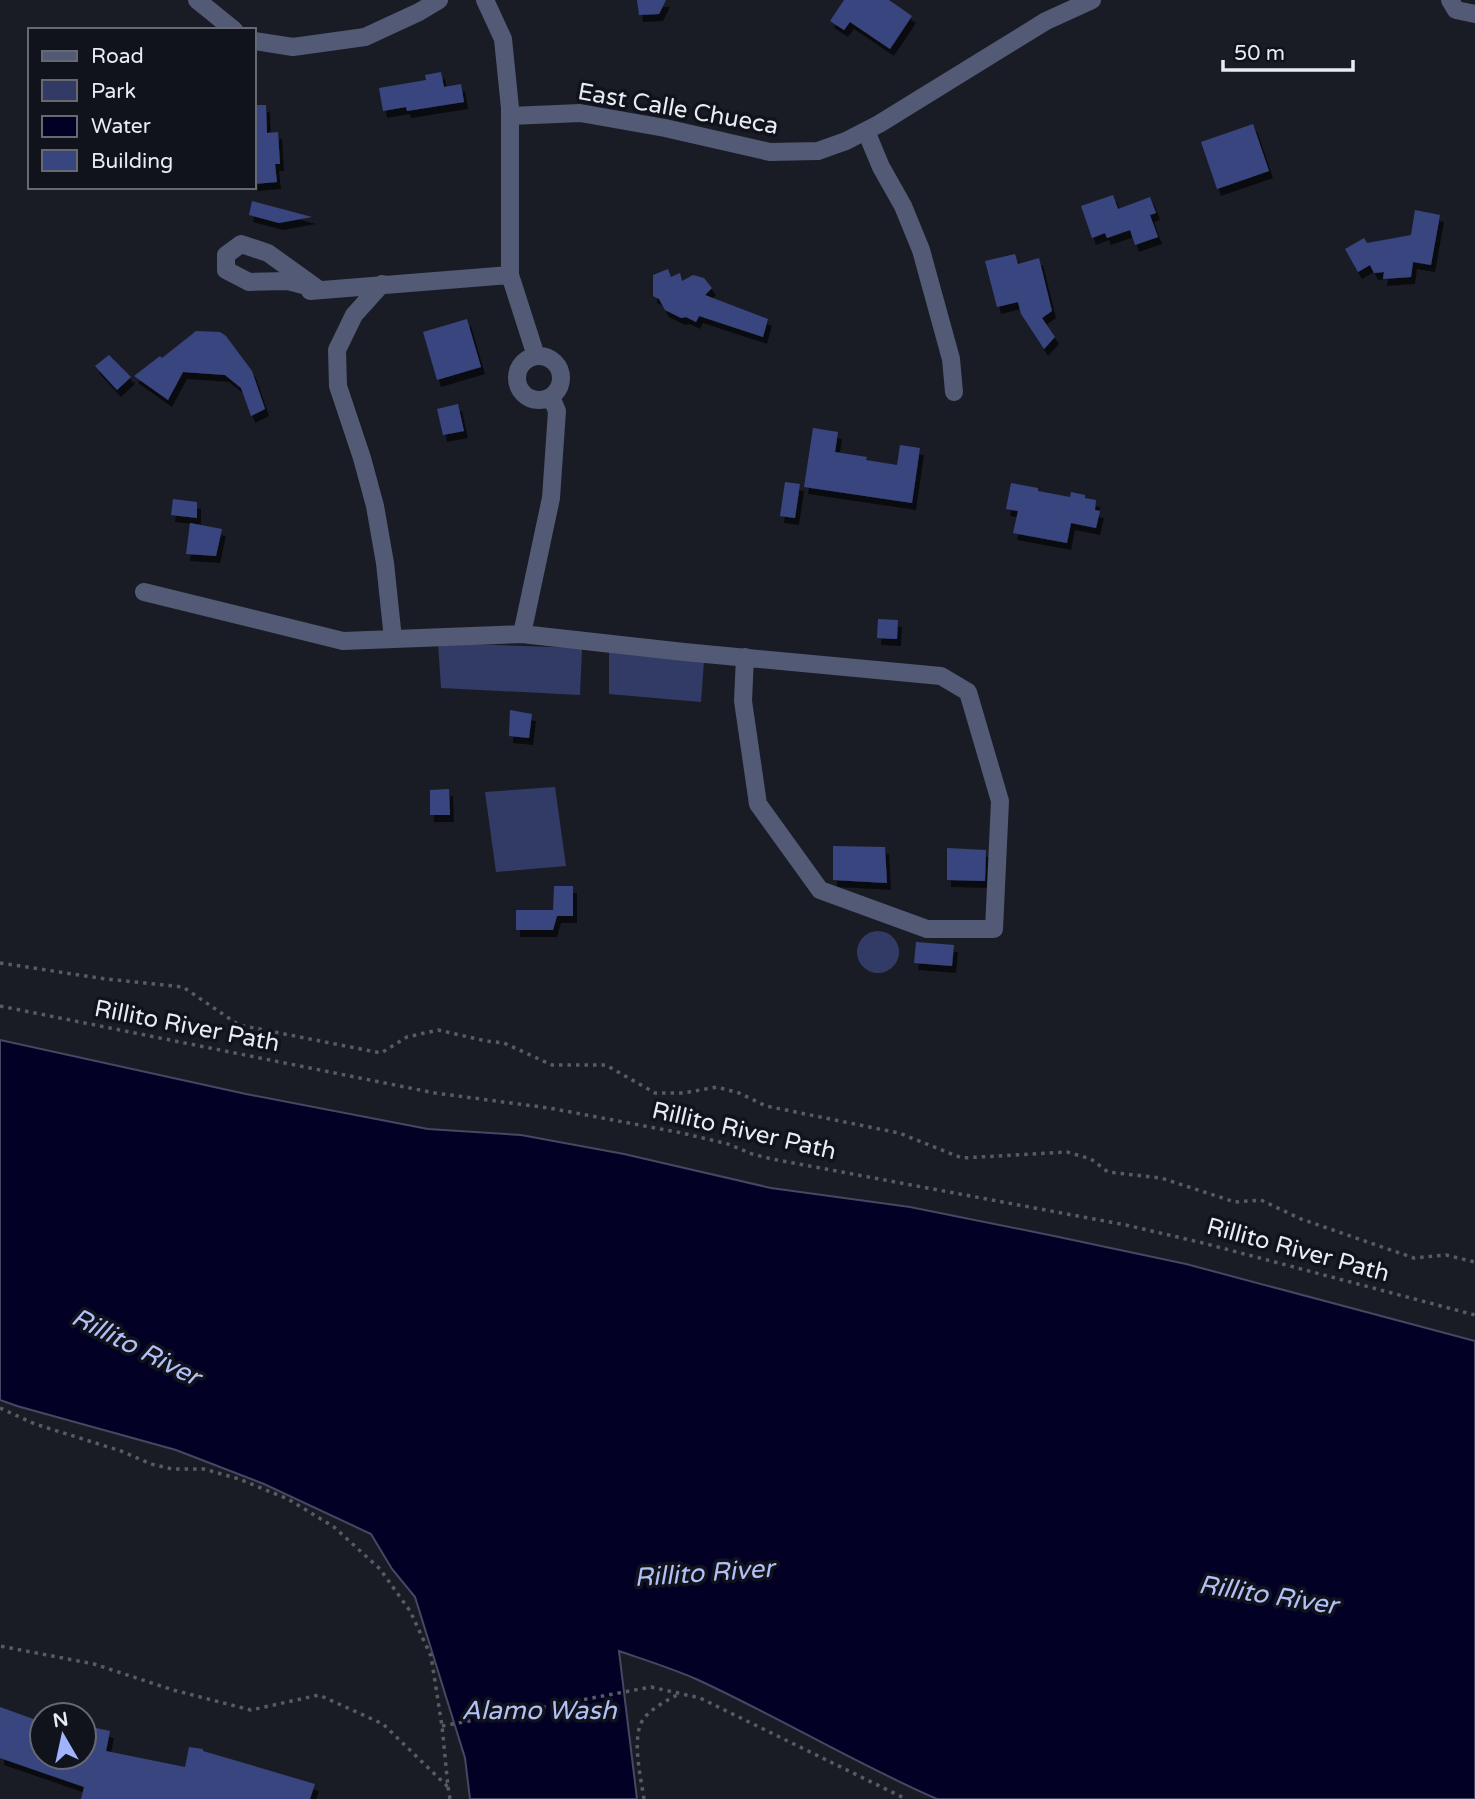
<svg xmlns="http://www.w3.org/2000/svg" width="1475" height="1799" font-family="'Varela Round',sans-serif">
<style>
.green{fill:#323b65}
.water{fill:#030025;stroke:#484662;stroke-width:2}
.building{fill:#38457f;filter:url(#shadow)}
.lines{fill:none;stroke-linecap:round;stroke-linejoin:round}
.path{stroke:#595b63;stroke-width:3.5;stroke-dasharray:3.5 5;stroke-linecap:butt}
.minor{stroke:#525a75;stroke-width:18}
.labels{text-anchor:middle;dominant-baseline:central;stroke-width:7;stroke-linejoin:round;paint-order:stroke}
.street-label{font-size:24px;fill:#e9ebf2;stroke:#11131c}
.water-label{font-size:26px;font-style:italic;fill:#b2c0f6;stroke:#11131c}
</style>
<defs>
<filter id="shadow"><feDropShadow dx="4" dy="7" stdDeviation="0" flood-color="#0009"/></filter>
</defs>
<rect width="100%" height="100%" fill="#1a1c25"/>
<path class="green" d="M 438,643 L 582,648 L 580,695 L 441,688 Z
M 609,648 L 704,661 L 701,702 L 609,694 Z
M 555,787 L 566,866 L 496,872 L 485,792 Z
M857 952a21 21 0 1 1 42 0a21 21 0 1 1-42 0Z"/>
<path class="water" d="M 0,1040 L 246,1094 L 428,1129 L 521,1135 L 624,1154 L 771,1188 L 910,1207 L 1054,1236 L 1186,1264 L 1475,1341 L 1475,1799 L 937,1799 C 854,1763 777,1716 696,1679 C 671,1668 645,1660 619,1651 L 637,1799 L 470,1799 L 465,1758 L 415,1597 L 392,1569 L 371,1534 L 264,1484 L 176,1450 L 17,1406 L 0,1400 Z"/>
<path class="building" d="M 637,0 L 666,0 L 659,14 L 639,15 Z
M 844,0 L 889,0 L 912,16 L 890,49 L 850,22 L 844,30 L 830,21 Z
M 441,72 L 444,87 L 461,84 L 464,102 L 407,111 L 406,107 L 383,111 L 379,88 L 426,80 L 425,75 Z
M 254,105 L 266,105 L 267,133 L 278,132 L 280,164 L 275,164 L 277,182 L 254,184 Z
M 1253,124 L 1269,171 L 1217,189 L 1201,142 Z
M 1113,195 L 1118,209 L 1150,197 L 1156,213 L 1150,215 L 1158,237 L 1135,245 L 1130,230 L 1107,238 L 1105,233 L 1092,238 L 1081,206 Z
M 252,201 L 312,217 L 279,223 L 249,215 Z
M 1415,210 L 1440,215 L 1431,265 L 1413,262 L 1411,277 L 1383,279 L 1384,272 L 1374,273 L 1370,265 L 1358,272 L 1345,249 L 1364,238 L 1367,243 L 1411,235 Z
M 1015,254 L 1018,264 L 1039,258 L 1052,311 L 1042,318 L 1055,337 L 1044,349 L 1021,314 L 1018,302 L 997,307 L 985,261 Z
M 668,269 L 671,277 L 680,273 L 682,281 L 693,275 L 704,278 L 712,288 L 705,295 L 768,319 L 763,337 L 699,316 L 696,322 L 686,317 L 681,318 L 665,310 L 659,299 L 653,296 L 653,275 Z
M 467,319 L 481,367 L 437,380 L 423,332 Z
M 196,331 L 220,332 L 226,336 L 252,371 L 265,409 L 251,416 L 241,388 L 225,375 L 183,372 L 168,400 L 134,376 L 160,356 L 162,358 Z
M 109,355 L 131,377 L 117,390 L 95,366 Z
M 458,404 L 464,431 L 443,435 L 437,409 Z
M 813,428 L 838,432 L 835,452 L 867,457 L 866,460 L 897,465 L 900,445 L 920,448 L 912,503 L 804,487 Z
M 785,482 L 800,484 L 795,518 L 780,516 Z
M 1011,483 L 1038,488 L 1038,491 L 1070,497 L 1071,492 L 1085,495 L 1085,498 L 1096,500 L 1095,510 L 1100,511 L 1096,528 L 1071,523 L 1067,543 L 1013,533 L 1018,511 L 1006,509 Z
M 173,499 L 197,502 L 197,518 L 171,515 Z
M 190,523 L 222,529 L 216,556 L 186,554 Z
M 878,619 L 898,620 L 897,639 L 877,638 Z
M 510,710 L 532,714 L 529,738 L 509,736 Z
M 449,789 L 450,815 L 430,815 L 430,790 Z
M 833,846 L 885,847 L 887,883 L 833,880 Z
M 947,848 L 986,850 L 985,881 L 947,880 Z
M 554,886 L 573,886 L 573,916 L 557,916 L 553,930 L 516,930 L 516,910 L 553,910 Z
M 916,942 L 954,945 L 952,966 L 914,963 Z
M 0,1707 L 39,1721 L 38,1723 L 42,1724 L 42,1757 L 90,1757 L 96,1728 L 110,1731 L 106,1751 L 185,1767 L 189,1747 L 203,1749 L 203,1751 L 315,1784 L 310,1799 L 81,1799 L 84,1787 L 0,1758 Z"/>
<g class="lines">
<path class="path" d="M 0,963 L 106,979 L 183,987 L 239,1025 L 381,1053 L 407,1037 L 438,1030 L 486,1041 L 504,1043 L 552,1065 L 606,1065 L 655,1093 L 683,1093 L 717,1087 L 739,1093 L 766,1106 L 899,1133 L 962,1158 L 1067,1152 L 1091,1159 L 1108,1172 L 1161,1178 L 1235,1202 L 1261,1200 L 1301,1219 L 1414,1258 L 1446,1255 L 1475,1262
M 0,1006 L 435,1093 L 549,1108 L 682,1133 L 728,1144 L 752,1154 L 772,1159 L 1126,1225 L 1203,1243 L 1475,1315
M 0,1408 L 35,1424 L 121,1451 L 151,1464 L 172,1469 L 204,1469 L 239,1479 L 288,1499 L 334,1527 L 380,1569 L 410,1611 L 431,1656 L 442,1726 L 448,1787 L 383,1724 L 319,1695 L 251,1710 L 173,1690 L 94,1664 L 0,1646
M 442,1726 L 651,1687 L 700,1698 L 906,1799
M 448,1787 L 450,1799
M 644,1799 C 641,1778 630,1733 645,1717 C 654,1707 666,1701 677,1695"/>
<path class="minor" d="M 197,0 L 234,30
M 485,0 L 503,39 L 510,108 L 510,275 L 536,356
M 1450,0 L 1456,10 L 1475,14
M 254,41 L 293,47 L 365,37 L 419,12 L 439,0
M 510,116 L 580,113 L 665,128 L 770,152 L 818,151 L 846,141 L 879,124 L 1046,21 L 1092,0
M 866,131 L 881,167 L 903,206 L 921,250 L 951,359 L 954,392
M 382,284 L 354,315 L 337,350 L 338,386 L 362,458 L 375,506 L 385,563 L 393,639
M 318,289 L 288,281 L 249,282 L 226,270 L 226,255 L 241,244 L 268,253 L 318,289 L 320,290
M 310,291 L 510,275
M517 378a22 22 0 1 1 44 0a22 22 0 1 1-44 0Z
M 144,592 L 343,641 L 522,634 L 684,652 L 941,676 L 968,692 L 1000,801 L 994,929 L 927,929 L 820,890 L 758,804 L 743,701 L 745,657
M 522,634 L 551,498 L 557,411 L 551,397"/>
</g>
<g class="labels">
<g class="street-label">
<text transform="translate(678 109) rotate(10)">East Calle Chueca</text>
<text transform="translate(187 1026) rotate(11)">Rillito River Path</text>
<text transform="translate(744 1131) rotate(13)">Rillito River Path</text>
<text transform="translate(1298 1250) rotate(15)">Rillito River Path</text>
</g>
<g class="water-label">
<text transform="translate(136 1347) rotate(27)">Rillito River</text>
<text transform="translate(704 1573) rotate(-4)">Rillito River</text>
<text transform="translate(1268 1595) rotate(9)">Rillito River</text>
<text x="539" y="1710">Alamo Wash</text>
</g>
</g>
<rect x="28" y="28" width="228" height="161" fill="#11131c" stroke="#676972" stroke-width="2"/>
<rect x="42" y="51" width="35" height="10" fill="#525a75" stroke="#676972" stroke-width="2"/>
<text x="91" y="63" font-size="21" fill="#e9ebf2">Road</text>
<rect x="42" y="80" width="35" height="21" fill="#323b65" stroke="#676972" stroke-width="2"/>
<text x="91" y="98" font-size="21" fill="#e9ebf2">Park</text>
<rect x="42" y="116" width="35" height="21" fill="#030025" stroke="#676972" stroke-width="2"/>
<text x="91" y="133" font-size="21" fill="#e9ebf2">Water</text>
<rect x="42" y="150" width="35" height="21" fill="#38457f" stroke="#676972" stroke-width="2"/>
<text x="91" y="168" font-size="21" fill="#e9ebf2">Building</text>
<g transform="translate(63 1736) rotate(351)"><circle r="33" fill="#11131c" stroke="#676972" stroke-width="2"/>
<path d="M0-5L12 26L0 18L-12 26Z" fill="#a0b3fd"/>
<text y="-10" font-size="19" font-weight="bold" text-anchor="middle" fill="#e9ebf2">N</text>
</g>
<path d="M1223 60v10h130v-10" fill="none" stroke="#e9ebf2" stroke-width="3.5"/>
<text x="1234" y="60" font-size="21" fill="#e9ebf2" stroke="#11131c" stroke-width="5" paint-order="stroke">50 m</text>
</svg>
